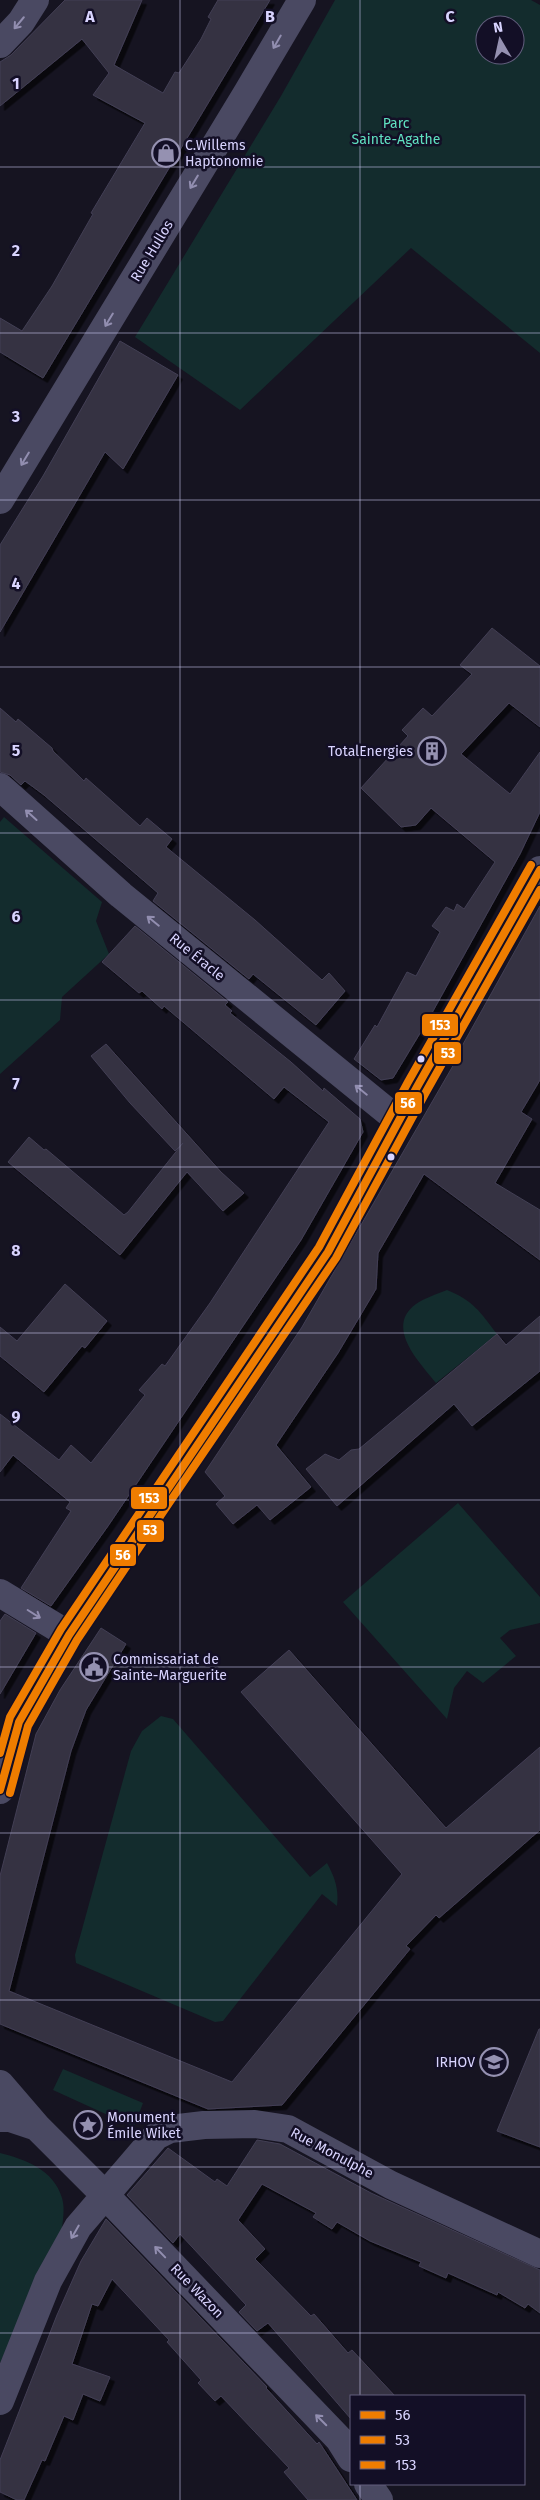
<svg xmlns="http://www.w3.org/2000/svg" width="540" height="2500" font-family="'Fira Sans',sans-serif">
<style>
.green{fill:#132c2d;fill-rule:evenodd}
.building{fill:#343243;stroke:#433f54;filter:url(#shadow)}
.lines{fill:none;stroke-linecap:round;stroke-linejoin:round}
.minor{stroke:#4a4962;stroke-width:28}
.bus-1-casing{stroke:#130f26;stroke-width:11}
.bus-2-casing{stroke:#130f26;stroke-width:11}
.bus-3-casing{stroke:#130f26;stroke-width:11}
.bus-1{stroke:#ef7d00;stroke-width:8}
.bus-2{stroke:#ef7d00;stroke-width:8}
.bus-3{stroke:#ef7d00;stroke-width:8}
.oneway{stroke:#928eb0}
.grid{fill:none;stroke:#d9d4ff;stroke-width:1;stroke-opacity:0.55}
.bus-dot{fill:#d9d4ff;stroke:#130f26;stroke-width:2}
.labels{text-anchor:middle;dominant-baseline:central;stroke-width:5;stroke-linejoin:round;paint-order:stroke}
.park-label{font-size:14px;fill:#5fe0c0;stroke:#130f26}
.poi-label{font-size:14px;fill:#d9d4ff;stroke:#130f26;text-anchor:start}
.street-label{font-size:14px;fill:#d9d4ff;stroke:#130f26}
.grid-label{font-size:16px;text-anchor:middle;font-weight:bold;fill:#d9d4ff;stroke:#130f26;stroke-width:5;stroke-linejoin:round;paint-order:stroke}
.line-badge{stroke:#130f26;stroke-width:2}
.badge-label{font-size:14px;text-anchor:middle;font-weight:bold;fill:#fff}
</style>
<defs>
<filter id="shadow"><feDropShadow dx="4.5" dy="4.5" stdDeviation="0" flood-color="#0009"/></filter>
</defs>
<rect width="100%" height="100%" fill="#161421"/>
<path class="green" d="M 335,0 L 531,0 L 540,5 L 540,353 L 411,248 L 240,410 L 135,337 L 281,96 ZM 485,25 L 515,25 L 515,55 L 485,55 Z
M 4,817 L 102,902 L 96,921 L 109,954 L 62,997 L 60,1020 L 0,1074 L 0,822 Z
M 447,1290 C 473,1300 481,1313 497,1334 L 436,1383 C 420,1363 384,1327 416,1304 C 425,1298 437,1294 447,1290 Z
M 458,1503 L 540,1597 L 540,1623 L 510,1630 L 500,1638 L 516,1656 L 483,1683 L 467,1671 L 454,1688 L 447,1719 L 343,1602 Z
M 161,1716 L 173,1719 L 310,1877 L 327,1863 C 335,1878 339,1889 337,1906 L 322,1894 L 223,2021 L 215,2022 L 76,1963 L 75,1955 L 131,1751 L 142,1731 Z
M 63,2069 L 143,2103 L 134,2127 L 53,2090 Z
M 0,2153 C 25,2159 54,2170 62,2198 C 65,2208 63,2219 62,2229 L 0,2363 Z"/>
<path class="building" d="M 65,0 L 142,0 L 114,65 L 163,93 L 175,72 L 179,73 L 201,39 L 211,19 L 208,17 L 218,0 L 270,0 L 43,378 L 0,352 L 0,318 L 22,331 L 52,286 L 93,214 L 91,213 L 145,123 L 93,95 L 109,73 L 82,39 L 0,106 L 0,62 L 11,55 Z
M 120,341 L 178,375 L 123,469 L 105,452 L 0,632 L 0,545 L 43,476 Z
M 492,628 L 540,666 L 540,727 L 509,703 L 461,754 L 510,794 L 540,752 L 540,812 L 520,854 L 428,1020 L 393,1078 L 381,1080 L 354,1059 L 375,1025 L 377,1027 L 407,972 L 416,976 L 440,932 L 432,926 L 446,907 L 454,911 L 457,904 L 464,909 L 495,862 L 431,808 L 416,825 L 401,827 L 361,788 L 408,736 L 402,730 L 423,708 L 432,716 L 472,674 L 460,665 Z
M 0,708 L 16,722 L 18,719 L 52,748 L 53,751 L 84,781 L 86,778 L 140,826 L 147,818 L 172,839 L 166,847 L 255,920 L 322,980 L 329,973 L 345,991 L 316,1025 L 253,974 L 249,979 L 153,901 L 158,893 L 44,795 L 25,781 L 21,785 L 10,775 L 0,772 Z
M 540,906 L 540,1080 L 521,1112 L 532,1119 L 495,1183 L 540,1210 L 540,1260 L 424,1174 L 378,1253 L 376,1289 L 338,1353 L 276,1445 L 311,1487 L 270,1520 L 257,1505 L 233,1524 L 216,1504 L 225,1496 L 205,1472 L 302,1327 L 454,1064 L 452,1064 Z
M 135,926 L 228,1002 L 225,1005 L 232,1011 L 230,1013 L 291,1062 L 323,1091 L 324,1088 L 360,1119 L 363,1132 L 301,1240 L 108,1526 L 51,1606 L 21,1588 L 71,1511 L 66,1508 L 70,1502 L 13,1455 L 0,1472 L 0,1414 L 59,1460 L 71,1445 L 91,1463 L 145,1395 L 139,1390 L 162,1364 L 165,1366 L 210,1303 L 329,1122 L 284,1087 L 274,1099 L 164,1006 L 162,1009 L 142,991 L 139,993 L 102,962 Z
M 106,1044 L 221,1172 L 244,1193 L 223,1211 L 187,1172 L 120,1255 L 8,1162 L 29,1137 L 44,1150 L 46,1149 L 124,1215 L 128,1212 L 183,1143 L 175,1151 L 130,1103 L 91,1056 Z
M 65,1284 L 107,1321 L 85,1348 L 82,1346 L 44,1392 L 0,1356 L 0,1327 L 17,1341 Z
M 540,1316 L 540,1371 L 472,1426 L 454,1404 L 337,1506 L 306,1469 L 325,1454 L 339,1460 L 351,1450 L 359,1449 L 497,1334 L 506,1345 Z
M 5,1614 L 36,1633 L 0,1694 L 0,1621 Z
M 101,1628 L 126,1644 L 86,1710 L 71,1751 L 9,1991 L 232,2082 L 402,1874 L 241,1692 L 289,1650 L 446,1828 L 540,1747 L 540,1830 L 439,1918 L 436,1915 L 406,1946 L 410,1949 L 282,2105 L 208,2109 L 0,2024 L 0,1876 L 36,1734 L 60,1690 Z
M 539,2029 L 540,2029 L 540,2147 L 497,2131 Z
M 257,2140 L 280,2144 L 371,2193 L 540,2270 L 540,2313 L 528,2304 L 525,2308 L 498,2292 L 497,2295 L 448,2273 L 446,2278 L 419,2266 L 421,2262 L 370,2241 L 337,2222 L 332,2229 L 313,2217 L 316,2213 L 262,2184 L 238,2220 L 265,2249 L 255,2259 L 311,2316 L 314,2314 L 348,2353 L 352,2350 L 395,2396 L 351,2396 L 351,2419 L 268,2323 L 257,2331 L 239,2312 L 246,2305 L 180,2234 L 173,2243 L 127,2195 L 168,2148 L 215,2182 L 217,2179 L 227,2186 Z
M 106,2219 L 267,2387 L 266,2388 L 317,2444 L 319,2442 L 357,2500 L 308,2500 L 284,2472 L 289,2468 L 221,2396 L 215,2401 L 198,2383 L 201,2380 L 167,2342 L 169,2340 L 112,2279 L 98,2306 L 92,2304 L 72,2364 L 110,2377 L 100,2401 L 83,2394 L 73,2420 L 64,2416 L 45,2461 L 42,2460 L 24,2500 L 17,2500 L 0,2492 L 0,2460 L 57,2315 L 81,2261 Z"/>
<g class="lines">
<path class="minor" d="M 0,44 L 21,22 L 35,0
M 0,500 L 247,93 L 302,0
M 0,787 L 121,895 L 399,1121
M 0,1593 L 69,1635
M 0,1790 L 19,1722 L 40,1684 L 69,1635 L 159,1500 L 328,1252 L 417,1087 L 540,870
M 0,2084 L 37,2127 L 104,2194 L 339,2439 L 351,2458
M 0,2118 L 10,2118 L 37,2127
M 0,2401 L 48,2281 L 78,2227 L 156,2136 L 170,2129 L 204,2125 L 255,2124 L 288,2129 L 391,2185 L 540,2254
M 368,2484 L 379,2500"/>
<defs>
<path id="bus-1" d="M 0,1790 L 19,1722 L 69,1635 L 328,1252 L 417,1087 L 540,870"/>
<path id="bus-2" d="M 10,1793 L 28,1726 L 49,1689 L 77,1640 L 167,1506 L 336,1258 L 426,1092 L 540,890"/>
<path id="bus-3" d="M 0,1753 L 10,1717 L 61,1629 L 319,1247 L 408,1082 L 531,865"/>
</defs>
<use href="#bus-1" class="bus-1-casing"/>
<use href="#bus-2" class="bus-2-casing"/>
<use href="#bus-3" class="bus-3-casing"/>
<use href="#bus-1" class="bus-1"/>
<use href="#bus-2" class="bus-2"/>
<use href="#bus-3" class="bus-3"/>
</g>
<defs><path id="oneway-shaft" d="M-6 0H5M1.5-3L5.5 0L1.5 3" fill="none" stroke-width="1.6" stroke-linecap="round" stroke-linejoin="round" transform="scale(1.25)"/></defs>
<g class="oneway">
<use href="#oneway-shaft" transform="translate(19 23) rotate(130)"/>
<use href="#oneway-shaft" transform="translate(277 42) rotate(120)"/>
<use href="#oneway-shaft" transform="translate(194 182) rotate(121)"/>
<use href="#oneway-shaft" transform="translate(109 320) rotate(121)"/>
<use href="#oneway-shaft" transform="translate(25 459) rotate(121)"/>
<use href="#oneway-shaft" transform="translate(31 815) rotate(-138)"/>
<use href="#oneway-shaft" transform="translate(153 921) rotate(-141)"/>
<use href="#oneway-shaft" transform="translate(361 1090) rotate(-141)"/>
<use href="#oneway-shaft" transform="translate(34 1614) rotate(32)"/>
<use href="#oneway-shaft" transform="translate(75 2232) rotate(120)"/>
<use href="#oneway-shaft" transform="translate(160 2252) rotate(-134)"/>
<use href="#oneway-shaft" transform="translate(321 2420) rotate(-135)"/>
</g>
<path class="grid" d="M 180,0 L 180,2500M 360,0 L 360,2396M 0,167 L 540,167M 0,333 L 540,333M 0,500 L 540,500M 0,667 L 540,667M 0,833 L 540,833M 0,1000 L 540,1000M 0,1167 L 540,1167M 0,1333 L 540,1333M 0,1500 L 540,1500M 0,1667 L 540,1667M 0,1833 L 540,1833M 0,2000 L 540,2000M 0,2167 L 540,2167M 0,2333 L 540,2333M 360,2484 L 360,2500"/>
<defs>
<symbol id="shop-ring" viewBox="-11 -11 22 22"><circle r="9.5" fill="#130f26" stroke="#9591b1" stroke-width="1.5"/><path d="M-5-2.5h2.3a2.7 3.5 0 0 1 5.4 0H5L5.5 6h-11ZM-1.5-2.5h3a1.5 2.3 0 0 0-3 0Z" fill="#9591b1"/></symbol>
<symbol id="building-ring" viewBox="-11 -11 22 22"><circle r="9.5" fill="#130f26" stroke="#9591b1" stroke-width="1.5"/><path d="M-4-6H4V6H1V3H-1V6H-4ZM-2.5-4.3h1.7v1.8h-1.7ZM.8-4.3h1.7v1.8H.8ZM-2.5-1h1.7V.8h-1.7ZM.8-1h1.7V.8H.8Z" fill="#9591b1"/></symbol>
<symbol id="civic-ring" viewBox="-11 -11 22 22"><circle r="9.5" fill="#130f26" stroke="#9591b1" stroke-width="1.5"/><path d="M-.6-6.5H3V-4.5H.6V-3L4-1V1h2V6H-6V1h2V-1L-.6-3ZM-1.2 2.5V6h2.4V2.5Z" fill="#9591b1"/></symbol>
<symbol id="school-ring" viewBox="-11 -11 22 22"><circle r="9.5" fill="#130f26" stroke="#9591b1" stroke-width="1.5"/><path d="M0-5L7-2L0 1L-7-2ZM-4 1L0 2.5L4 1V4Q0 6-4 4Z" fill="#9591b1"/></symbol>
<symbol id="sight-ring" viewBox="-11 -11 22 22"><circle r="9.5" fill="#130f26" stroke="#9591b1" stroke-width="1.5"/><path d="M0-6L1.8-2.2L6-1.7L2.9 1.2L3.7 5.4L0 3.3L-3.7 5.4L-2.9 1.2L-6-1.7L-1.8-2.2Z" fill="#9591b1"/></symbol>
</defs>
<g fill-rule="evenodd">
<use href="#shop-ring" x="150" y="137" width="32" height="32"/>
<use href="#building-ring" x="416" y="735" width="32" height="32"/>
<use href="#civic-ring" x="78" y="1651" width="32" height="32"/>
<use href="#school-ring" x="478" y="2046" width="32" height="32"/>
<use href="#sight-ring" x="72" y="2109" width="32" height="32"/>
</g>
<g class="bus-dot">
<circle cx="421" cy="1059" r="4.5"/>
<circle cx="391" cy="1157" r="4.5"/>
</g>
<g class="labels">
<g class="park-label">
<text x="396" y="123">Parc<tspan x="396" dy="16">Sainte-Agathe</tspan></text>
</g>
<g class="poi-label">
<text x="185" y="145">C.Willems<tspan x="185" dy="16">Haptonomie</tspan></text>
<text x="413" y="751" text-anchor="end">TotalEnergies</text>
<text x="113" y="1659">Commissariat de<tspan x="113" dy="16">Sainte-Marguerite</tspan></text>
<text x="475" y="2062" text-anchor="end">IRHOV</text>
<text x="107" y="2117">Monument<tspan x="107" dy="16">Émile Wiket</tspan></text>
</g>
<g class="street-label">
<text transform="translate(152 251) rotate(-59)">Rue Hullos</text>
<text transform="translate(197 957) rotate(39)">Rue Éracle</text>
<text transform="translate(332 2153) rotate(28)">Rue Monulphe</text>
<text transform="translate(197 2291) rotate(46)">Rue Wazon</text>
</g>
</g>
<g class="grid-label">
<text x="90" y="22">A</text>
<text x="270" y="22">B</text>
<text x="450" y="22">C</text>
<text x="16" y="89">1</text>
<text x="16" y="256">2</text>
<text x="16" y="422">3</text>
<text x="16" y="589">4</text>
<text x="16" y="756">5</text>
<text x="16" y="922">6</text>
<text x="16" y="1089">7</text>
<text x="16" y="1256">8</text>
<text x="16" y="1422">9</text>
</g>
<g class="line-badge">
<rect x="421" y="1013" width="38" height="24" rx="5" fill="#ef7d00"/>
<rect x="433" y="1041" width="29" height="24" rx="5" fill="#ef7d00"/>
<rect x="394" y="1091" width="29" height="24" rx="5" fill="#ef7d00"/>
<rect x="130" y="1486" width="38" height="24" rx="5" fill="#ef7d00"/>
<rect x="136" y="1519" width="29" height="24" rx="5" fill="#ef7d00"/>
<rect x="109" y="1543" width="28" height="24" rx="5" fill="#ef7d00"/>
</g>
<g class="badge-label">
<text x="440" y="1030">153</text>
<text x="448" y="1058">53</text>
<text x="408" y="1108">56</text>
<text x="149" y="1503">153</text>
<text x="150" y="1535">53</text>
<text x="123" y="1560">56</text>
</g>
<rect x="350" y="2395" width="175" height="90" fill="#130f26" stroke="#625e7d"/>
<rect x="360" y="2411" width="25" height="8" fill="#ef7d00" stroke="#625e7d"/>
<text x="395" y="2420" font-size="15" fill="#d9d4ff">56</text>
<rect x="360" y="2436" width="25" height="8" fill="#ef7d00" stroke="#625e7d"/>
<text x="395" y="2445" font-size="15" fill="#d9d4ff">53</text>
<rect x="360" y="2461" width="25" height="8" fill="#ef7d00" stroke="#625e7d"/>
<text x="395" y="2470" font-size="15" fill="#d9d4ff">153</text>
<g transform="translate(500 40) rotate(351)"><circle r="24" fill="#130f26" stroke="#625e7d"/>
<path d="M0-4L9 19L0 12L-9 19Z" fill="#9591b1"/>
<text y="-8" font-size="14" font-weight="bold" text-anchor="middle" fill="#d9d4ff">N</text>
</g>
</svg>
